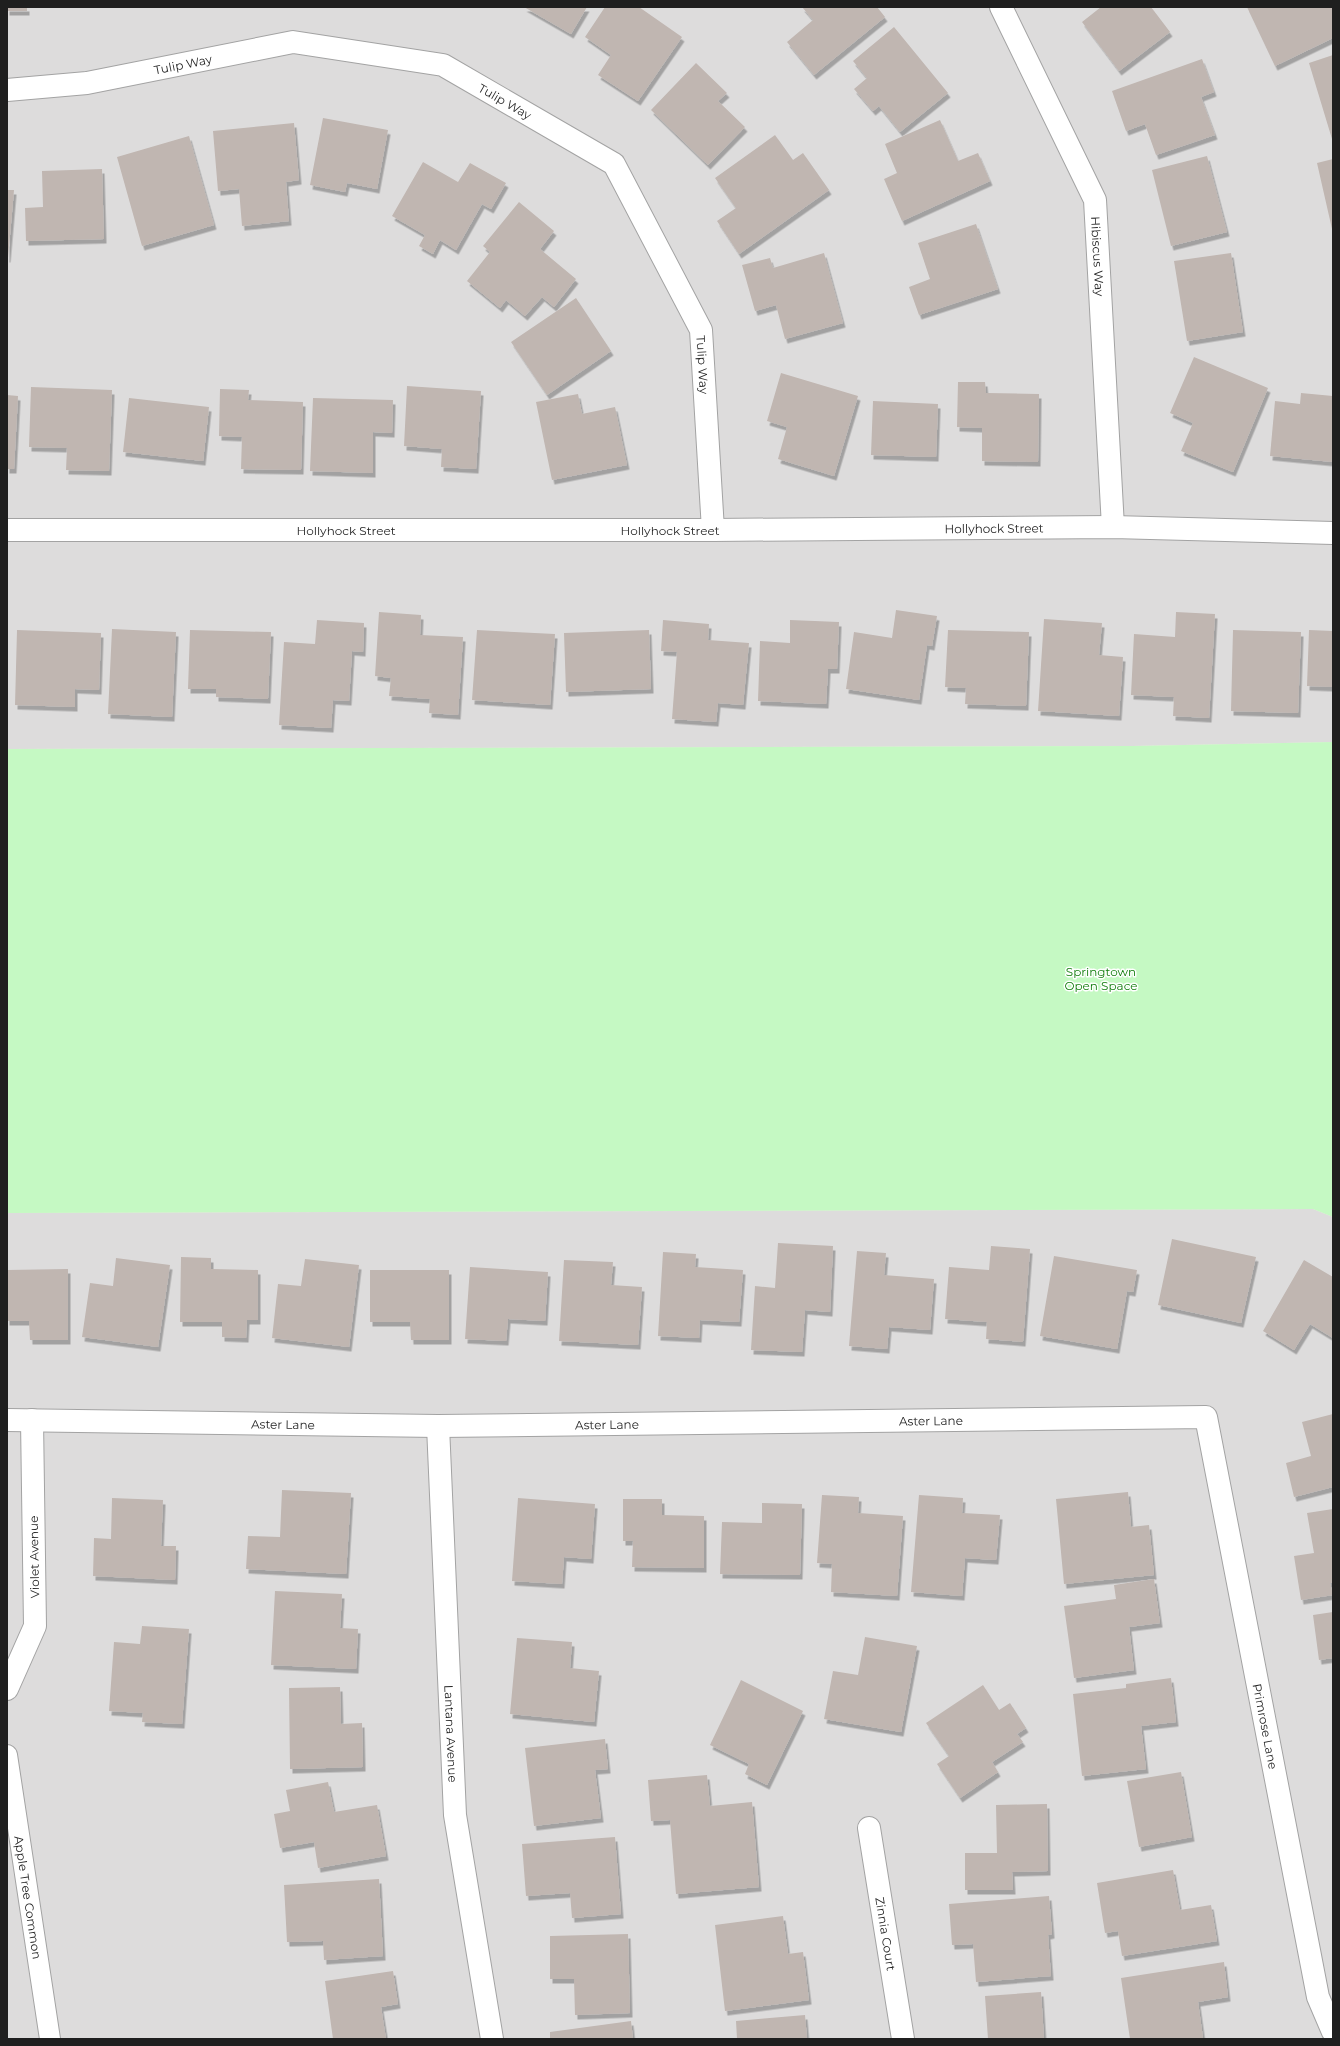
<svg xmlns="http://www.w3.org/2000/svg" width="1340" height="2046" font-family="Montserrat,sans-serif">
<style>
.residential{fill:#dddcdc}
.park{fill:#c5f9c3}
.building{fill:#c0b6b1;filter:url(#shadow)}
.lines{fill:none;stroke-linecap:round;stroke-linejoin:round}
.service-casing{stroke:#a3a3a3;stroke-width:22}
.minor-casing{stroke:#a3a3a3;stroke-width:24}
.service{stroke:#fff;stroke-width:20}
.minor{stroke:#fff;stroke-width:22}
.labels{text-anchor:middle;dominant-baseline:central;stroke-width:3;stroke-linejoin:round;paint-order:stroke}
.street-label{font-size:12px;fill:#1f1f1f;stroke:#fff}
.park-label{font-size:12px;fill:#117e0c;stroke:#fff}
</style>
<defs>
<filter id="shadow"><feDropShadow dx="2.5" dy="4.5" stdDeviation="0" flood-color="#0004"/></filter>
</defs>
<rect width="100%" height="100%" fill="#f0ebe5"/>
<path class="residential" d="M 7,7 L 1333,7 L 1333,742 L 1132,746 L 7,749 Z
M 1313,1209 L 1333,1217 L 1333,2039 L 7,2039 L 7,1213 Z"/>
<path class="park" d="M 1333,742 L 1333,1217 L 1313,1209 L 7,1213 L 7,749 L 1132,746 Z"/>
<path class="building" d="M 7,7 L 27,7 L 27,11 L 7,11 Z
M 524,7 L 587,7 L 571,34 Z
M 605,7 L 639,7 L 682,37 L 638,101 L 598,75 L 611,55 L 585,37 Z
M 802,7 L 877,7 L 885,17 L 814,75 L 787,42 L 813,20 Z
M 1101,7 L 1151,7 L 1170,32 L 1119,71 L 1082,22 Z
M 1247,7 L 1333,7 L 1333,38 L 1275,66 Z
M 894,27 L 948,93 L 900,132 L 879,106 L 873,111 L 854,89 L 867,78 L 853,61 Z
M 1333,55 L 1333,139 L 1332,139 L 1309,63 Z
M 1202,59 L 1214,92 L 1201,97 L 1215,135 L 1156,155 L 1145,124 L 1126,131 L 1112,91 Z
M 696,63 L 727,93 L 718,101 L 745,127 L 708,165 L 651,110 Z
M 323,118 L 388,130 L 377,189 L 347,183 L 345,192 L 310,185 Z
M 940,120 L 958,161 L 978,153 L 990,181 L 902,221 L 884,179 L 897,173 L 885,144 Z
M 294,123 L 299,180 L 286,182 L 289,221 L 242,226 L 239,189 L 218,191 L 213,131 Z
M 775,135 L 793,160 L 803,153 L 829,190 L 739,254 L 717,221 L 736,208 L 715,178 Z
M 189,136 L 214,225 L 142,246 L 117,157 Z
M 1207,156 L 1227,232 L 1171,246 L 1152,170 Z
M 1333,159 L 1333,228 L 1332,229 L 1317,163 Z
M 423,162 L 458,182 L 470,163 L 506,183 L 491,209 L 482,204 L 456,250 L 440,240 L 433,254 L 419,246 L 425,235 L 392,216 Z
M 102,169 L 104,239 L 26,241 L 25,208 L 43,207 L 42,171 Z
M 7,190 L 14,190 L 8,258 L 7,258 Z
M 519,202 L 554,231 L 540,249 L 576,279 L 554,307 L 542,297 L 525,316 L 506,300 L 500,308 L 467,281 L 490,252 L 483,246 Z
M 976,224 L 998,289 L 919,315 L 909,287 L 930,279 L 918,243 Z
M 824,253 L 843,323 L 785,339 L 776,305 L 755,311 L 742,265 L 770,258 L 773,268 Z
M 1231,253 L 1243,332 L 1187,341 L 1174,261 Z
M 576,298 L 611,351 L 547,395 L 511,342 Z
M 1194,357 L 1268,388 L 1233,472 L 1181,451 L 1193,423 L 1170,413 Z
M 781,373 L 858,396 L 834,476 L 778,459 L 787,427 L 767,421 Z
M 958,382 L 985,382 L 986,393 L 1039,394 L 1038,462 L 982,461 L 982,428 L 957,427 Z
M 407,386 L 481,391 L 476,469 L 441,467 L 442,449 L 404,446 Z
M 31,387 L 112,390 L 109,471 L 66,470 L 67,448 L 29,447 Z
M 220,389 L 249,390 L 248,400 L 303,402 L 301,470 L 241,469 L 242,437 L 219,436 Z
M 1301,393 L 1333,396 L 1333,462 L 1270,456 L 1275,401 L 1300,404 Z
M 578,394 L 582,414 L 615,407 L 627,465 L 552,480 L 536,402 Z
M 7,395 L 18,396 L 14,469 L 7,469 Z
M 129,398 L 209,407 L 203,461 L 123,452 Z
M 313,398 L 393,400 L 392,433 L 373,432 L 373,473 L 310,471 Z
M 873,401 L 938,404 L 936,457 L 871,455 Z
M 896,610 L 937,616 L 932,646 L 927,645 L 919,700 L 846,689 L 854,632 L 892,638 Z
M 379,612 L 421,615 L 420,635 L 463,637 L 458,715 L 429,713 L 430,699 L 389,696 L 391,678 L 375,676 Z
M 1176,612 L 1215,614 L 1209,718 L 1173,716 L 1174,697 L 1131,695 L 1134,634 L 1175,637 Z
M 1044,619 L 1102,623 L 1099,655 L 1123,657 L 1119,716 L 1038,711 Z
M 317,620 L 364,623 L 363,652 L 352,651 L 349,701 L 333,700 L 331,728 L 279,725 L 284,642 L 315,644 Z
M 663,620 L 709,624 L 708,640 L 749,643 L 743,705 L 718,703 L 716,722 L 672,719 L 677,652 L 661,651 Z
M 790,620 L 839,622 L 837,669 L 828,669 L 826,704 L 758,701 L 760,641 L 790,643 Z
M 112,629 L 176,632 L 172,717 L 108,714 Z
M 17,630 L 101,633 L 99,690 L 75,689 L 75,707 L 15,705 Z
M 190,630 L 271,632 L 268,699 L 216,697 L 216,689 L 188,689 Z
M 477,630 L 555,634 L 550,705 L 472,700 Z
M 649,630 L 651,689 L 566,692 L 564,633 Z
M 948,630 L 1029,632 L 1026,706 L 965,704 L 966,688 L 945,687 Z
M 1233,630 L 1301,632 L 1298,713 L 1231,711 Z
M 1309,630 L 1333,631 L 1333,687 L 1307,686 Z
M 1172,1239 L 1256,1257 L 1241,1323 L 1158,1305 Z
M 778,1243 L 833,1246 L 830,1312 L 805,1310 L 802,1352 L 751,1350 L 755,1286 L 775,1288 Z
M 991,1246 L 1030,1249 L 1023,1342 L 986,1339 L 987,1322 L 945,1319 L 949,1267 L 989,1270 Z
M 857,1251 L 886,1253 L 884,1275 L 934,1279 L 930,1330 L 889,1327 L 887,1349 L 849,1346 Z
M 663,1252 L 696,1254 L 695,1267 L 743,1270 L 739,1322 L 700,1320 L 699,1338 L 658,1336 Z
M 1054,1256 L 1137,1270 L 1133,1292 L 1127,1291 L 1117,1349 L 1040,1336 Z
M 181,1257 L 211,1258 L 211,1269 L 258,1270 L 258,1320 L 247,1320 L 246,1338 L 222,1337 L 222,1322 L 180,1322 Z
M 116,1258 L 170,1265 L 158,1347 L 82,1337 L 90,1283 L 113,1286 Z
M 305,1259 L 359,1265 L 349,1347 L 272,1338 L 278,1284 L 301,1286 Z
M 564,1260 L 613,1262 L 611,1285 L 642,1287 L 638,1345 L 559,1341 Z
M 1304,1260 L 1333,1277 L 1333,1338 L 1310,1324 L 1294,1350 L 1263,1331 Z
M 470,1267 L 548,1272 L 545,1321 L 508,1319 L 506,1341 L 465,1339 Z
M 68,1269 L 68,1340 L 30,1340 L 29,1321 L 7,1321 L 7,1270 Z
M 370,1270 L 449,1270 L 449,1340 L 411,1340 L 410,1322 L 370,1322 Z
M 1333,1414 L 1333,1487 L 1294,1497 L 1286,1463 L 1311,1456 L 1302,1422 Z
M 282,1490 L 351,1493 L 346,1574 L 246,1569 L 248,1536 L 280,1537 Z
M 1128,1492 L 1131,1527 L 1149,1525 L 1154,1575 L 1064,1584 L 1056,1499 Z
M 822,1495 L 859,1497 L 858,1513 L 903,1516 L 897,1596 L 831,1592 L 832,1564 L 817,1563 Z
M 919,1495 L 963,1498 L 962,1513 L 1000,1515 L 996,1560 L 965,1558 L 962,1596 L 911,1592 Z
M 112,1498 L 163,1500 L 161,1546 L 176,1546 L 175,1580 L 93,1576 L 94,1538 L 111,1539 Z
M 518,1498 L 595,1504 L 591,1559 L 564,1557 L 562,1584 L 512,1581 Z
M 623,1499 L 662,1499 L 662,1515 L 704,1516 L 704,1568 L 632,1567 L 633,1541 L 623,1541 Z
M 762,1503 L 802,1504 L 800,1575 L 720,1574 L 722,1522 L 762,1523 Z
M 1333,1509 L 1333,1583 L 1330,1583 L 1333,1595 L 1301,1600 L 1294,1556 L 1314,1553 L 1307,1513 Z
M 1154,1579 L 1160,1623 L 1129,1627 L 1134,1670 L 1074,1678 L 1064,1606 L 1116,1599 L 1114,1585 Z
M 275,1591 L 342,1594 L 340,1628 L 358,1629 L 356,1669 L 271,1665 Z
M 1333,1612 L 1333,1658 L 1319,1660 L 1313,1615 Z
M 142,1626 L 189,1629 L 182,1724 L 142,1722 L 143,1713 L 109,1711 L 114,1642 L 140,1644 Z
M 865,1637 L 917,1646 L 901,1732 L 824,1719 L 833,1671 L 858,1675 Z
M 517,1638 L 572,1642 L 570,1668 L 599,1671 L 594,1722 L 510,1714 Z
M 1171,1678 L 1176,1722 L 1141,1726 L 1146,1769 L 1082,1776 L 1073,1694 L 1126,1688 L 1126,1684 Z
M 741,1680 L 803,1711 L 767,1785 L 745,1774 L 749,1764 L 710,1745 Z
M 983,1685 L 999,1710 L 1010,1703 L 1026,1728 L 1017,1734 L 1023,1742 L 992,1762 L 998,1772 L 960,1798 L 937,1764 L 949,1756 L 926,1723 Z
M 340,1687 L 341,1724 L 362,1723 L 363,1767 L 290,1769 L 289,1688 Z
M 605,1739 L 608,1769 L 595,1770 L 601,1818 L 534,1826 L 525,1748 Z
M 1181,1772 L 1192,1837 L 1139,1847 L 1127,1781 Z
M 707,1775 L 710,1806 L 752,1802 L 759,1887 L 676,1894 L 670,1820 L 651,1821 L 648,1780 Z
M 328,1782 L 334,1812 L 377,1805 L 386,1856 L 318,1868 L 314,1842 L 280,1848 L 274,1814 L 290,1811 L 286,1790 Z
M 1047,1804 L 1048,1871 L 1012,1872 L 1013,1890 L 965,1890 L 965,1853 L 997,1853 L 996,1805 Z
M 615,1837 L 621,1914 L 572,1918 L 570,1893 L 526,1896 L 522,1844 Z
M 1173,1870 L 1180,1910 L 1211,1905 L 1217,1941 L 1122,1956 L 1118,1931 L 1105,1933 L 1097,1883 Z
M 379,1879 L 383,1956 L 324,1960 L 323,1941 L 287,1942 L 284,1885 Z
M 1049,1896 L 1052,1934 L 1048,1935 L 1051,1976 L 976,1982 L 973,1944 L 952,1945 L 949,1904 Z
M 783,1916 L 788,1954 L 803,1952 L 809,2000 L 725,2011 L 715,1925 Z
M 628,1934 L 630,2013 L 575,2015 L 574,1979 L 550,1979 L 550,1936 Z
M 1224,1962 L 1228,1997 L 1198,2002 L 1203,2038 L 1130,2039 L 1121,1978 Z
M 393,1971 L 398,2004 L 381,2007 L 386,2039 L 333,2039 L 325,1981 Z
M 1041,1992 L 1044,2039 L 988,2039 L 985,1996 Z
M 805,2015 L 807,2039 L 737,2039 L 736,2021 Z
M 631,2021 L 633,2039 L 550,2039 L 550,2032 Z"/>
<g class="lines">
<defs>
<g id="service">
<path id="s1" d="M 7,1755 L 50,2039"/>
</g>
<g id="minor">
<path id="s2" d="M 1001,7 L 1095,200 L 1113,527"/>
<path id="s3" d="M 7,90 L 87,83 L 293,42 L 443,65 L 614,164 L 701,330 L 713,530"/>
<path id="s4" d="M 7,530 L 713,530 L 1113,527 L 1333,533"/>
<path id="s5" d="M 7,1420 L 438,1426 L 1206,1417 L 1318,1997 L 1333,2032"/>
<path id="s6" d="M 438,1426 L 455,1815 L 492,2039"/>
<path d="M 7,1689 L 35,1626 L 32,1420"/>
<path id="s7" d="M 869,1828 L 903,2039"/>
</g>
</defs>
<use href="#service" class="service-casing"/>
<use href="#minor" class="minor-casing"/>
<use href="#service" class="service"/>
<use href="#minor" class="minor"/>
</g>
<g class="labels">
<g class="street-label">
<text stroke="none"><textPath href="#s3" startOffset="178">Tulip Way</textPath></text>
<text stroke="none"><textPath href="#s3" startOffset="514">Tulip Way</textPath></text>
<text stroke="none"><textPath href="#s2" startOffset="271">Hibiscus Way</textPath></text>
<text stroke="none"><textPath href="#s3" startOffset="862">Tulip Way</textPath></text>
<text stroke="none"><textPath href="#s4" startOffset="987">Hollyhock Street</textPath></text>
<text stroke="none"><textPath href="#s4" startOffset="339">Hollyhock Street</textPath></text>
<text stroke="none"><textPath href="#s4" startOffset="663">Hollyhock Street</textPath></text>
<text stroke="none"><textPath href="#s5" startOffset="924">Aster Lane</textPath></text>
<text stroke="none"><textPath href="#s5" startOffset="276">Aster Lane</textPath></text>
<text stroke="none"><textPath href="#s5" startOffset="600">Aster Lane</textPath></text>
<text transform="translate(34 1557) rotate(-91)">Violet Avenue</text>
<text stroke="none"><textPath href="#s5" startOffset="1514">Primrose Lane</textPath></text>
<text stroke="none"><textPath href="#s6" startOffset="308">Lantana Avenue</textPath></text>
<text stroke="none"><textPath href="#s1" startOffset="144">Apple Tree Common</textPath></text>
<text stroke="none"><textPath href="#s7" startOffset="107">Zinnia Court</textPath></text>
</g>
<g class="park-label">
<text x="1101" y="971">Springtown<tspan x="1101" dy="14">Open Space</tspan></text>
</g>
</g>
<rect width="1340" height="2046" fill="none" stroke="#1f1f1f" stroke-width="16"/>
</svg>
